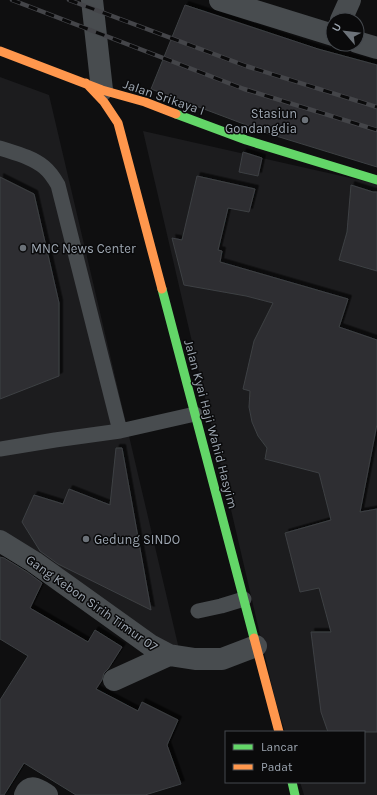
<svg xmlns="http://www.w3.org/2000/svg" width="377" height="795" font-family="Karla,sans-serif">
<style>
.built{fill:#1c1c1e}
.building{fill:#2e2e30;stroke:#3d4044;filter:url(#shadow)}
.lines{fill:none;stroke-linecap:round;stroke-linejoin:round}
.lane{stroke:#484c4f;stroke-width:15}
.street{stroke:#484c4f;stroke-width:22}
.fast{stroke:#63d668;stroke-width:9}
.slow{stroke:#ff974d;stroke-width:9}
.rail-casing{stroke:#444549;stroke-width:4.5}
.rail{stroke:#0a0a0b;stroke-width:3;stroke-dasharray:9;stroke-linecap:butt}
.poi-dot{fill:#6c7279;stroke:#0a0a0b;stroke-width:1.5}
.labels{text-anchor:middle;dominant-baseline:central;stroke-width:3;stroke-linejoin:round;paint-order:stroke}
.street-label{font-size:13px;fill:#9ea7b2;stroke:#0a0a0b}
.poi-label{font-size:13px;fill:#9ea7b2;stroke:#0a0a0b;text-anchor:start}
</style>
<defs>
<filter id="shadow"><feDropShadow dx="3.5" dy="-3.5" stdDeviation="0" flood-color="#0009"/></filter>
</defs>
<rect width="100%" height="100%" fill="#0f0f10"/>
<path class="built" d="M 0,77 L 49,95 L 179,649 L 24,568 L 0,536 Z
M 143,131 L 377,184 L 377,795 L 304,795 L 300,782 L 364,782 L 364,732 L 285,732 L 275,699 Z"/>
<path class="building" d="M 185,5 L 318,49 L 377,65 L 377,167 L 250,128 L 249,128 L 249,126 L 151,89 Z
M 243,152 L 262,158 L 258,176 L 239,172 Z
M 197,176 L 255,189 L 249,212 L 228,208 L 218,250 L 222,251 L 220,262 L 348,299 L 339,327 L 377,340 L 377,424 L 360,512 L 377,509 L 377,732 L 328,732 L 321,712 L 311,632 L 331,632 L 319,588 L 300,592 L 285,533 L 331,520 L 319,473 L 265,459 L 267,448 L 258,436 L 252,422 L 249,407 L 250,391 L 243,389 L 254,341 L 273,303 L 246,296 L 184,285 L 172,238 L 182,240 Z
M 0,177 L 34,194 L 59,303 L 59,376 L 0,399 Z
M 351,185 L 373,192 L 377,192 L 377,271 L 339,260 L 347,232 Z
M 116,448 L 122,448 L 151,610 L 58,564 L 40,551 L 22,522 L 34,495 L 63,504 L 69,489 L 110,505 Z
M 0,557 L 4,558 L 27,572 L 42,583 L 30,608 L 88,642 L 95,630 L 122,647 L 108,669 L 104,673 L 102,680 L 96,689 L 138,711 L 142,702 L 178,720 L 167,745 L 181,784 L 145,795 L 76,795 L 24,763 L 4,795 L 0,795 L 0,700 L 28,656 L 0,639 Z"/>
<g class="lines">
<path class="lane" d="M 0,148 C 15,153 32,157 44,167 C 50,172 54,178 58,185 L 120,431
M 0,449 L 55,440 L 120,431 L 195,414
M 198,611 L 221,606 L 244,599"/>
<path class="street" d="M 92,0 L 102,90
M 220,0 L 333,35
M 341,20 L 350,0
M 357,42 L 377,48
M 0,541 L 34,562 L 150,645 L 169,655 L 195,659 L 222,659 L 256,646
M 114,680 L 169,655
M 25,795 C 30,783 39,790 47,795"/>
<path class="fast" d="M 176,114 L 246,140 L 377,180
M 162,289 L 254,638
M 292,782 L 295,795"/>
<path class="slow" d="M 0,51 L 102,90 L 145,102 L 176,114
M 86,83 L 104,102 L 118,123 L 162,289
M 254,638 L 279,732"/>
<defs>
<path id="rail" d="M 12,0 L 244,89 L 377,130
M 69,0 L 246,66 L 377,107"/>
</defs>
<use href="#rail" class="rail-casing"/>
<use href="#rail" class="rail"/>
</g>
<g class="poi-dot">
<circle cx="305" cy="120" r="4"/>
<circle cx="23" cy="248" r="4"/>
<circle cx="86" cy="539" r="4"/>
</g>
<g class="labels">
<g class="street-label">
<text transform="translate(164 97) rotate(19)">Jalan Srikaya I</text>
<text transform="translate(211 424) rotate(75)">Jalan Kyai Haji Wahid Hasyim</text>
<text transform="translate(92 603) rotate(35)">Gang Kebon Sirih Timur 07</text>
</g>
<g class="poi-label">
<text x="297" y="113" text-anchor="end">Stasiun<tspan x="297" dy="15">Gondangdia</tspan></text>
<text x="31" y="248">MNC News Center</text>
<text x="94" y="539">Gedung SINDO</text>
</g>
</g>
<rect x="225" y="731" width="140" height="52" fill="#0a0a0b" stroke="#45494e"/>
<rect x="233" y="744" width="20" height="6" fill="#63d668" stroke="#45494e"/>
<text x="261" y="751" font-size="12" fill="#9ea7b2">Lancar</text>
<rect x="233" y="764" width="20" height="6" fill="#ff974d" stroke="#45494e"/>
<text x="261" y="771" font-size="12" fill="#9ea7b2">Padat</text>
<g transform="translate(345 32) rotate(298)"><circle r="19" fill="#0a0a0b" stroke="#45494e"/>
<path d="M0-3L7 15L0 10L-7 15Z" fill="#6c7279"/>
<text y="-6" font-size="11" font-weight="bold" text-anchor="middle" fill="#9ea7b2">U</text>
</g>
</svg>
